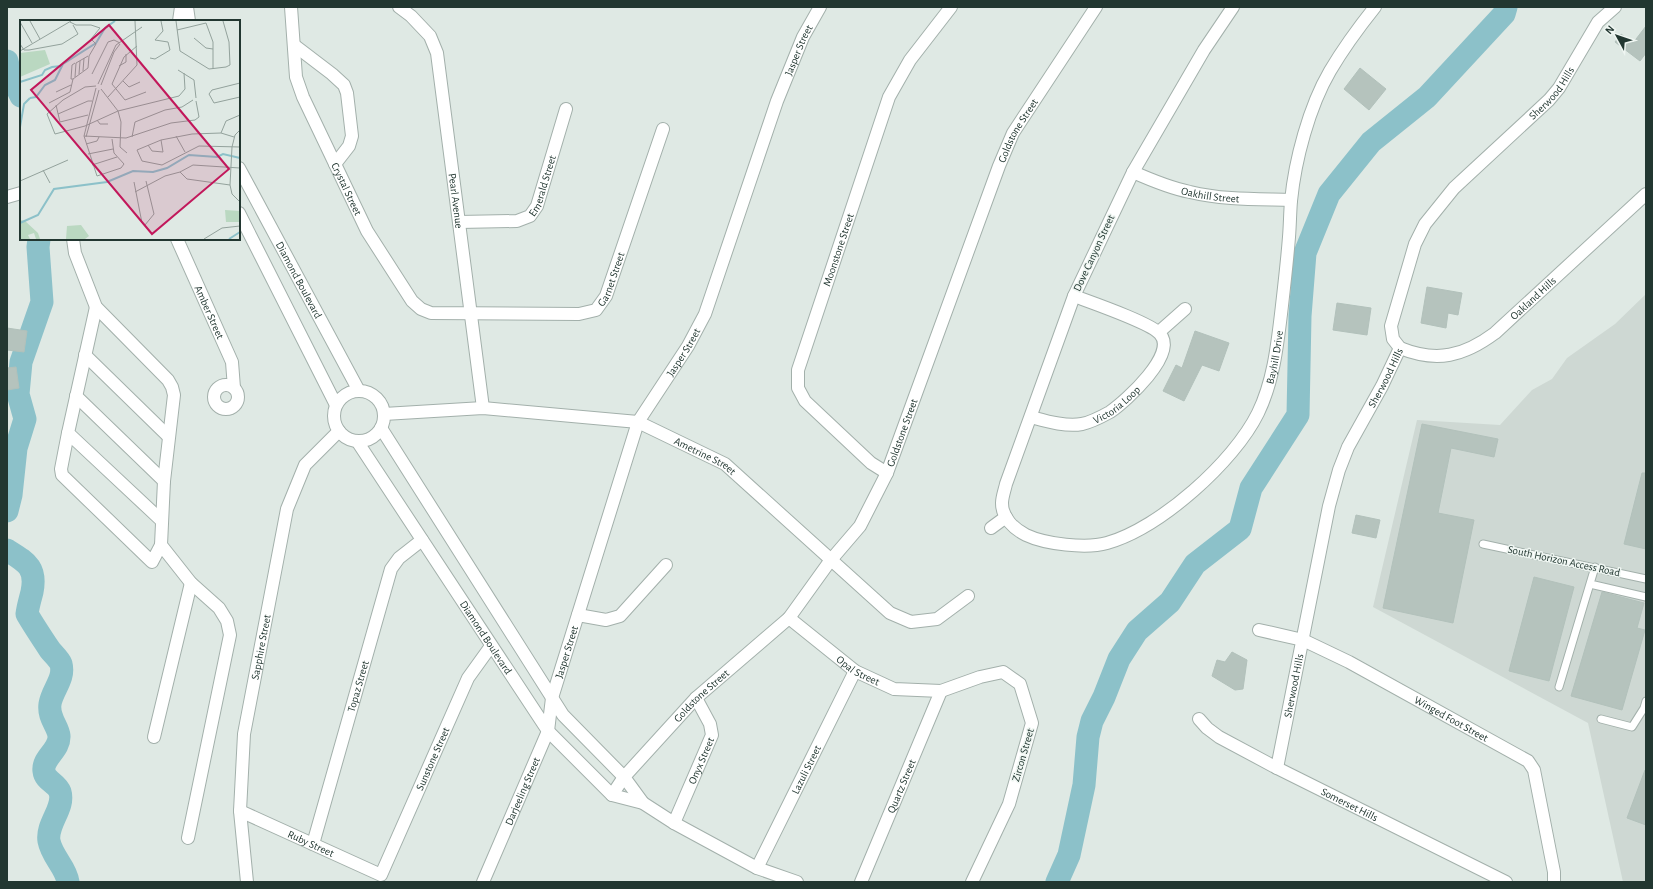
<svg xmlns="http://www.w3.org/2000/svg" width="1653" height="889" font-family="'Alegreya Sans',sans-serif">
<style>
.built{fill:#ced8d3}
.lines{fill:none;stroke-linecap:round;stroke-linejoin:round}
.river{stroke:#8cc1c9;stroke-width:23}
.building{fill:#b5c3bd;stroke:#b2c1bb}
.lane-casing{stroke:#a3b0ab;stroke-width:9}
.street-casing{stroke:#a3b0ab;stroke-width:14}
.lane{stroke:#fff;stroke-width:7}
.street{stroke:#fff;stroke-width:12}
.labels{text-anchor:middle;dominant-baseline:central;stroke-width:3;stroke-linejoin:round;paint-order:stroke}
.street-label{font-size:11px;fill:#223731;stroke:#eff6f2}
.inset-river{fill:none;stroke:#8cc1c9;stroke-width:2}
.inset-road{fill:none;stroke:#93a29c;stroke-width:1}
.view{fill:#c2185b;fill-opacity:0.15;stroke:#c2185b;stroke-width:2}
.inset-edge{fill:none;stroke:#223731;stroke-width:2}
</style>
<rect width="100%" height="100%" fill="#dfe9e4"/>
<path class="built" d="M 1646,294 L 1646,882 L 1623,882 L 1588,723 L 1373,607 L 1417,420 L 1500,425 L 1532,390 L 1552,379 L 1567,358 L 1615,324 Z"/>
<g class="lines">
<path class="river" d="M 7,61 L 10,74 L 21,96
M 7,511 L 11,495 L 16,448 L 25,419 L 18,394 L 21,362 L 42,302 L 38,247 L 39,239
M 7,550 C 26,562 37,567 32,592 C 30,600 28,606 27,614 C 34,626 42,638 50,650 C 53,654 59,659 61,664 C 65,679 52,690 50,704 C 48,718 58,726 59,736 C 60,750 42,758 44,771 C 45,781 57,783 60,792 C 65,808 46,824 49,841 C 52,857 66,867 68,882
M 1057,882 L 1069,855 L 1084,785 L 1088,737 L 1092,721 L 1104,697 L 1119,659 L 1137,631 L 1170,602 L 1195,564 L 1240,529 L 1251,488 L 1298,415 L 1300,316 L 1305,253 L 1329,194 L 1371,142 L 1427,97 L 1504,14 L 1506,7"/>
</g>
<path class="building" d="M 1646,26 L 1646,53 L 1640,61 L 1615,42 L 1621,34 L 1633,43 Z
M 1360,68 L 1386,89 L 1369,110 L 1344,89 Z
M 1427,287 L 1462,293 L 1458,315 L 1448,313 L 1446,328 L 1421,323 Z
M 1337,303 L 1371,308 L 1367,335 L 1333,330 Z
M 7,328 L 27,331 L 24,352 L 7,350 Z
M 1195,331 L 1229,343 L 1219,371 L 1202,365 L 1184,401 L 1163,391 L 1176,365 L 1182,368 Z
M 16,367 L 19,388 L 7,390 L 7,368 Z
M 1422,424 L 1498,439 L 1494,457 L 1451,448 L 1438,513 L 1474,520 L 1453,623 L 1383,608 Z
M 1642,473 L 1646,473 L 1646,549 L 1624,544 Z
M 1356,515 L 1380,520 L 1376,538 L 1352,533 Z
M 1534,577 L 1574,587 L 1549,681 L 1509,671 Z
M 1602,592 L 1644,603 L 1637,628 L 1645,630 L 1622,710 L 1571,696 Z
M 1232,652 L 1247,660 L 1243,689 L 1235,690 L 1212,676 L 1217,660 L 1225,662 Z
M 1645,770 L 1646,770 L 1646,825 L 1627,818 Z"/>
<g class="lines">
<defs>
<path id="lane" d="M 1483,544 L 1646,579
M 1590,584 L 1646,597
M 1559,687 L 1595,567
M 1601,719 L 1632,727 L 1644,708 L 1646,701"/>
<g id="street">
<path d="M 187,7 L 189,21"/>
<path id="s1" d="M 291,7 L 296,77 L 303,97 L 367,231 L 412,301 L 421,309 L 431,313 L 579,314 L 596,310 L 606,296 L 663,129"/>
<path id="s2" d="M 399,7 L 411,16 L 430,36 L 437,53 L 483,408"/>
<path id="s3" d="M 1233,7 L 1204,50 L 1133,172 L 1074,296 L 1006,484 C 1005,489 1002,497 1002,503 C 1002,518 1014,529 1026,535 C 1045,544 1086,549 1107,543 C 1160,528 1234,462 1258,413 C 1273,382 1277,348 1281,314 C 1284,288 1287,263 1289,237 C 1290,225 1290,213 1291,201 C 1295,160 1309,107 1330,71 C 1343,49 1359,27 1375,7"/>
<path d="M 179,21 L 181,7"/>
<path d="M 294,45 L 332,74 L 344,85 L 347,93 L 352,136 L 349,146 L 335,164"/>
<path id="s4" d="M 239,168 L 359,391"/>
<path id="s5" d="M 1133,172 C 1151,180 1170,188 1190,192 C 1223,200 1258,199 1291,200"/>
<path d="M 7,197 L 21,193"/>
<path d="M 239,213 L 336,405"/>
<path id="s6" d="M 459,222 L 517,221 L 530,216 L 537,206 L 566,109"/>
<path d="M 73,239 L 75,253 L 96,307 L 168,380 L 172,387 L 174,395 L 164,481 L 161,545 L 191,583 L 219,608 L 227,621 L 230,635 L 188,838"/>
<path id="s7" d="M 177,239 L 232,362 L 234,388"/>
<path d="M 96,307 L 68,433 L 162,521"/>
<path d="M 1159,332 L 1185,309"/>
<path id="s8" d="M 1400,348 L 1393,339 L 1391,326 L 1415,244 L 1425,224 L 1454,188 L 1549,100 L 1559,88 L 1598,22 L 1615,7"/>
<path id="s9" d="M 1400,348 C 1437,363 1464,356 1495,333 L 1646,194"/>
<path d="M 85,355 L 168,436"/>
<circle cx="226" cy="397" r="12"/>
<circle cx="359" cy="416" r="25"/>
<path d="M 76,396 L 164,481"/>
<path id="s10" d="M 384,414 L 483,408 L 638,422 L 725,464 L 890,613 L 911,622 L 937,619 L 968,596"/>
<path id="s11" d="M 1031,417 C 1046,421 1066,427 1082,424 C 1092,422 1101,417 1110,412 C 1126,401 1178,354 1160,334 C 1151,323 1090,302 1074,296"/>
<path d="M 381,428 L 563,715 L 624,777 L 643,803"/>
<path d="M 68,433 L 61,469 L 62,475 L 152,562 L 161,545"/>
<path id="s12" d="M 357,441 L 548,731 L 612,795 L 643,803 L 674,823 L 757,868 L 797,882"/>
<path id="s13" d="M 887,473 L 871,463 L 805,401 L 798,388 L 798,370 L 889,97 L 910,60 L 951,7"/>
<path d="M 991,528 L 1006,517"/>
<path d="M 578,615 L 606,620 L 620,616 L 666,565"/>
<path id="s14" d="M 789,618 L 855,671 L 894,689 L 941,691 L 980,677 L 1003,672 L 1020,684 L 1032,723 L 1009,804 L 972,882"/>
<path id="s15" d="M 1259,630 L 1303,640 L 1349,662 L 1528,761 L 1534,770 L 1554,872 L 1554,882"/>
<path id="s16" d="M 1199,719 L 1207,728 L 1219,737 L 1277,768 L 1506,882"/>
<path d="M 154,737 L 191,583"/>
<path id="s17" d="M 1277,768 L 1329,506 L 1339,470 L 1348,447 L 1382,386 L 1400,348"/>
<path id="s18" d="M 612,795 L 624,777 L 696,698 L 789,618 L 830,561 L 860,526 L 887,473 L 999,166 L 1013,133 L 1096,7"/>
<path id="s19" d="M 240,811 L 381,875 L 468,678 L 491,646"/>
<path id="s20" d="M 674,823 L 712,735 L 710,724 L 696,698"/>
<path id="s21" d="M 313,844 L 391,569 L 399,558 L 422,540"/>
<path id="s22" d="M 757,868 L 855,671"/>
<path id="s23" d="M 247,882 L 240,811 L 244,734 L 287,509 L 305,465 L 339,431"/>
<path id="s24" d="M 483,882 L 548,731 L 552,698 L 638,422 L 688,346 L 705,314 L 777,101 L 803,37 L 820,7"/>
<path id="s25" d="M 861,882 L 941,691"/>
</g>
</defs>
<use href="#lane" class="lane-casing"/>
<use href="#street" class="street-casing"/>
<use href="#lane" class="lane"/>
<use href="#street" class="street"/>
</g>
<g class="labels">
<g class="street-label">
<text stroke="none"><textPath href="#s24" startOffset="894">Jasper Street</textPath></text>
<text stroke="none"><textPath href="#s8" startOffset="315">Sherwood Hills</textPath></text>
<text stroke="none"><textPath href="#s18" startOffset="794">Goldstone Street</textPath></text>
<text stroke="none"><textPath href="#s6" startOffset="105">Emerald Street</textPath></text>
<text stroke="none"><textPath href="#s1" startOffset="193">Crystal Street</textPath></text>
<text stroke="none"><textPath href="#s5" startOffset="81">Oakhill Street</textPath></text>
<text stroke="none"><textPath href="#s2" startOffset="210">Pearl Avenue</textPath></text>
<text stroke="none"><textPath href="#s13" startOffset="269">Moonstone Street</textPath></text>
<text transform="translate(1094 253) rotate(-65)">Dove Canyon Street</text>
<text stroke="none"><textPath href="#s4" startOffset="127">Diamond Boulevard</textPath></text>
<text stroke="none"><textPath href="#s1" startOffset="546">Garnet Street</textPath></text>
<text stroke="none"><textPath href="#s9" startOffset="153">Oakland Hills</textPath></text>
<text stroke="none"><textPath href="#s7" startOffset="80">Amber Street</textPath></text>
<text stroke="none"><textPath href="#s24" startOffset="570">Jasper Street</textPath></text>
<text stroke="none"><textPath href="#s3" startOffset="936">Bayhill Drive</textPath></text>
<text stroke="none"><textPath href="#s17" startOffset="408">Sherwood Hills</textPath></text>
<text stroke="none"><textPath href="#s11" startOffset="92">Victoria Loop</textPath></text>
<text stroke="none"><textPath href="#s18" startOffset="470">Goldstone Street</textPath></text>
<text stroke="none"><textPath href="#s10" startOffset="330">Ametrine Street</textPath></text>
<text transform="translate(1564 561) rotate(12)">South Horizon Access Road</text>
<text stroke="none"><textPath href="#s12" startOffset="235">Diamond Boulevard</textPath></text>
<text stroke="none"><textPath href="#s23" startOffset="237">Sapphire Street</textPath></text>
<text stroke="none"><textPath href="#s24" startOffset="246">Jasper Street</textPath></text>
<text stroke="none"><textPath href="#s14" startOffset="87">Opal Street</textPath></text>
<text stroke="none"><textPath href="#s17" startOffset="84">Sherwood Hills</textPath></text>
<text stroke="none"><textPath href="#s21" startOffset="164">Topaz Street</textPath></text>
<text stroke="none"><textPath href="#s18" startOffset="134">Goldstone Street</textPath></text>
<text stroke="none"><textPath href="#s15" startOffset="213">Winged Foot Street</textPath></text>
<text transform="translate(1023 755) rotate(-74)">Zircon Street</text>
<text stroke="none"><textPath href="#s19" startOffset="282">Sunstone Street</textPath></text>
<text stroke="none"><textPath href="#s20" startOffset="68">Onyx Street</textPath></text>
<text stroke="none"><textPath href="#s22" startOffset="110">Lazuli Street</textPath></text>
<text stroke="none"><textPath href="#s25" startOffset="104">Quartz Street</textPath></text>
<text stroke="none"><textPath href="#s24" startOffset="99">Darjeeling Street</textPath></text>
<text stroke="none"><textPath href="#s16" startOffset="174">Somerset Hills</textPath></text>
<text stroke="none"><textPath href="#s19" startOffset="78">Ruby Street</textPath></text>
</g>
</g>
<g transform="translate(20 20)">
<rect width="220" height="220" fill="#dfe9e4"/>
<path d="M 25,30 L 30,44 L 0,57 L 0,33 ZM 205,190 L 220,191 L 220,202 L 206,202 ZM 0,200 L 5,201 L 18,213 L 20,219 L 16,219 L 14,213 L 8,215 L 10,219 L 0,219 ZM 61,205 L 69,216 L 65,219 L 46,219 L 47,206 Z" fill="#bad8c1"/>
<path class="inset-river" d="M 0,62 L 22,55 L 25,50 L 32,47 L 41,46M 10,78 L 16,77 L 25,65 L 35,60 L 43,44 L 76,23 L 85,8 L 95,1M 0,107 L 4,84 L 10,78M 0,203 L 18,195 L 34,169 L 87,162 L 113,151 L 133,152 L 147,148 L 169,135 L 197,137 L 203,134 L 220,138M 209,219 L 220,212"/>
<path class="inset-road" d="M 10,1 L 20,19M 156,1 L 160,31 L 189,49 L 206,47 L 210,45 L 209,22 L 203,1M 0,2 L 12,23M 157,10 L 186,3 L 193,22 L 193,49M 174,18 L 186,28 L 193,29M 0,24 L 4,30 L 9,30 L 42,24 L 58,14 L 53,5M 117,26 L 104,37 L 92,64 L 105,80 L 126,72M 0,31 L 51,1M 130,38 L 135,39 L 150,30 L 148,22 L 135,20 L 143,11 L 141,1M 99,46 L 106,42 L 106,34M 158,50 L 174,60 L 176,78M 63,51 L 64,38M 59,54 L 60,41M 72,54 L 88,22 L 94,20 L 100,23M 55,57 L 56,43 L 68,36M 53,59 L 51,59 L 52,45 L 55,43M 103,61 L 109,67 L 120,62M 220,63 L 192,70 L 189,74 L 194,83 L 220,77M 78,64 L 96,25 L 122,7M 81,65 L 94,32 L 100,24M 76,66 L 65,67 L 43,80 L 27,94 L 35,114 L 65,106 L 98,91 L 159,76 L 165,69 L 164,53M 76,68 L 64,116 L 77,156 L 101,148 L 104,144 L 94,133 L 92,119M 81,69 L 98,91 L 101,102 L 100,127 L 107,133M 36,72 L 51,65M 88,77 L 117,45 L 115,1M 29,83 L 50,72 L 53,59 L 68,48 L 69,36 L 76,24 L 71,19 L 80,8 L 71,5 L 56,5 L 50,2M 36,85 L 40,102 L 68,95M 38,94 L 68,81 L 72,81M 77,100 L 80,104 L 88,104M 220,110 L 215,115 L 212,127 L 210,165 L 212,174 L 220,182M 201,113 L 206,101 L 220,95M 64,116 L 106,118 L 151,103 L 175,100 L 179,97 L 176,81M 156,116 L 165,132M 66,117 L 79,70M 112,117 L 115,102 L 145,90 L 162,87 L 173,80M 66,124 L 77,121 L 79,117M 128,125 L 132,131 L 143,132 L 141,120M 117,130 L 122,141 L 142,145 L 179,126 L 220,127M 117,130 L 141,120 L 172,114 L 201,113 L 214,117M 68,134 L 93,129M 72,145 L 97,137M 23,150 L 30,163M 160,152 L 167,159 L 210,165M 0,161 L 48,140M 114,162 L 122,203 L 125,205 L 134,194 L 126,161M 115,172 L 145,156 L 160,152 L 173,145 L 220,148M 184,219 L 202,208 L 220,206"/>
<path class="view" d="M 89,5 L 209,149 L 132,214 L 11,70 Z"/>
<rect width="220" height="220" class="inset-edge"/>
</g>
<rect width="1653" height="889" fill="none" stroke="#223731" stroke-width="16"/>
<g transform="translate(1617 36) rotate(310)" stroke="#eff6f2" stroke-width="3" paint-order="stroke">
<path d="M0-3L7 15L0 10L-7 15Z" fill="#223731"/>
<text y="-6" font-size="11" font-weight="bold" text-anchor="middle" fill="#223731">N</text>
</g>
</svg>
